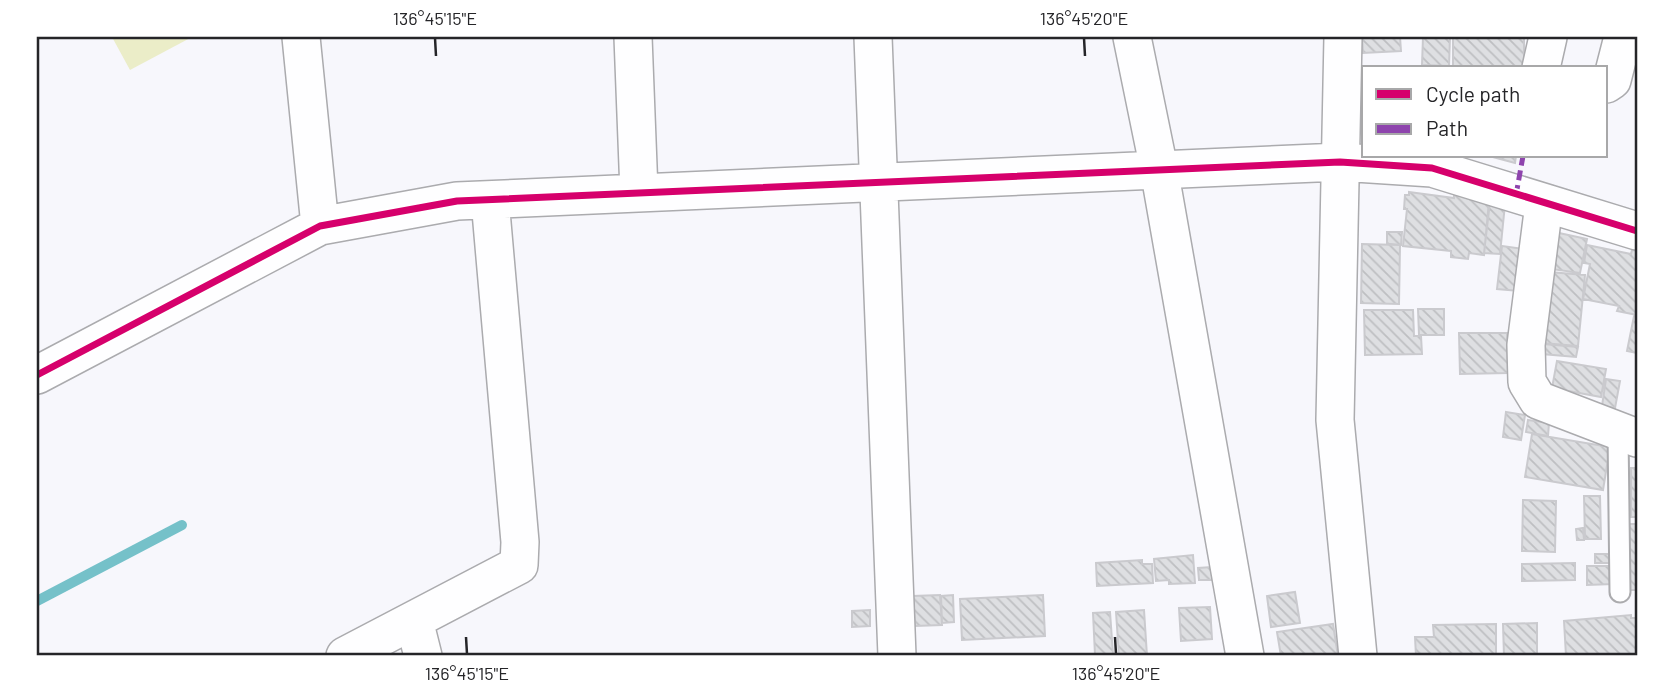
<svg xmlns="http://www.w3.org/2000/svg" width="1674" height="693" font-family="Barlow,sans-serif">
<style>
.grass{fill:#ebedc8}
.lines{fill:none;stroke-linecap:round;stroke-linejoin:round}
.stream{stroke:#75c1c9;stroke-width:10}
.building{fill:url(#building-back-hatch);stroke:#cacace;stroke-width:2}
.lane-casing{stroke:#ababae;stroke-width:23}
.street-casing{stroke:#ababae;stroke-width:40}
.lane{stroke:#fefeff;stroke-width:19}
.street{stroke:#fefeff;stroke-width:37}
.quiet{stroke:#8e44ad;stroke-width:5;stroke-dasharray:10 5;stroke-linecap:butt}
.cycleway-casing{stroke:#fff;stroke-width:11}
.cycleway{stroke:#d6006c;stroke-width:7}
.ticks{fill:none;stroke:#252528;stroke-width:2.5}
.neatline{fill:none;stroke:#252528;stroke-width:2.5}
.ticks-label{font-size:18px;text-anchor:middle;fill:#252528}
</style>
<defs>
<pattern id="building-back-hatch" width="6" height="6" patternUnits="userSpaceOnUse" patternTransform="scale(1.75)"><rect width="6" height="6" fill="#dedfe2"/><path d="M-1 5l2 2M0 0l6 6M5-1l2 2" fill="none" stroke="#bebfc2"/></pattern>
</defs>
<rect width="100%" height="100%" fill="#f7f7fc"/>
<path class="grass" d="M 112,37 L 192,37 L 130,70 Z"/>
<g class="lines">
<path class="stream" d="M 37,601 L 182,525"/>
</g>
<path class="building" d="M 1362,37 L 1400,37 L 1401,51 L 1363,53 Z
M 1423,37 L 1450,37 L 1449,66 L 1422,65 Z
M 1453,37 L 1524,37 L 1524,68 L 1453,68 Z
M 1489,156 L 1516,156 L 1515,163 Z
M 1409,192 L 1454,198 L 1454,193 L 1489,201 L 1484,255 L 1469,253 L 1468,259 L 1451,257 L 1451,251 L 1403,246 L 1407,209 L 1404,209 L 1405,195 L 1409,195 Z
M 1490,202 L 1505,204 L 1500,254 L 1484,253 Z
M 1387,232 L 1402,232 L 1401,245 L 1387,244 Z
M 1559,233 L 1587,239 L 1580,273 L 1551,269 Z
M 1362,244 L 1400,245 L 1399,304 L 1361,303 Z
M 1587,245 L 1631,254 L 1632,250 L 1637,251 L 1637,315 L 1617,311 L 1619,306 L 1583,299 L 1590,264 L 1584,263 Z
M 1502,246 L 1524,249 L 1519,291 L 1497,289 Z
M 1549,272 L 1585,275 L 1578,346 L 1542,343 Z
M 1418,309 L 1444,309 L 1444,335 L 1419,335 Z
M 1364,310 L 1413,310 L 1414,336 L 1421,336 L 1422,354 L 1365,355 Z
M 1634,316 L 1637,316 L 1637,353 L 1627,351 Z
M 1459,333 L 1507,333 L 1508,373 L 1460,374 Z
M 1543,344 L 1578,347 L 1576,357 L 1542,354 Z
M 1557,361 L 1606,369 L 1601,397 L 1552,388 Z
M 1606,379 L 1620,381 L 1615,408 L 1602,406 Z
M 1506,412 L 1525,415 L 1521,440 L 1503,437 Z
M 1528,420 L 1549,423 L 1548,436 L 1526,432 Z
M 1532,434 L 1610,447 L 1603,490 L 1525,477 Z
M 1631,468 L 1637,468 L 1637,517 L 1631,517 Z
M 1584,496 L 1600,496 L 1601,539 L 1585,539 Z
M 1523,500 L 1556,501 L 1555,552 L 1522,551 Z
M 1628,524 L 1637,524 L 1637,590 L 1628,590 Z
M 1583,528 L 1584,540 L 1577,540 L 1576,529 Z
M 1595,554 L 1612,554 L 1612,563 L 1595,563 Z
M 1193,555 L 1195,583 L 1169,584 L 1169,580 L 1156,581 L 1154,559 Z
M 1142,560 L 1142,564 L 1152,564 L 1153,583 L 1097,586 L 1096,563 Z
M 1575,563 L 1575,580 L 1522,581 L 1522,564 Z
M 1587,566 L 1613,566 L 1613,584 L 1587,585 Z
M 1212,567 L 1213,580 L 1199,580 L 1198,568 Z
M 1295,592 L 1300,623 L 1271,627 L 1267,596 Z
M 940,595 L 942,625 L 915,626 L 913,596 Z
M 953,595 L 954,622 L 942,623 L 941,596 Z
M 1043,595 L 1045,636 L 962,640 L 960,599 Z
M 1210,607 L 1212,639 L 1181,641 L 1179,608 Z
M 870,610 L 870,626 L 852,627 L 852,611 Z
M 1144,610 L 1147,656 L 1119,656 L 1116,612 Z
M 1110,612 L 1113,654 L 1095,655 L 1093,613 Z
M 1631,615 L 1631,618 L 1637,618 L 1637,656 L 1566,656 L 1564,621 Z
M 1537,623 L 1537,656 L 1504,656 L 1503,624 Z
M 1333,624 L 1338,656 L 1281,656 L 1277,632 Z
M 1496,624 L 1496,656 L 1416,656 L 1415,637 L 1434,637 L 1433,625 Z"/>
<g class="lines">
<defs>
<path id="lane" d="M 1618,433 L 1620,592"/>
<path id="street" d="M 301,37 L 320,226
M 633,37 L 639,192
M 873,37 L 897,656
M 1132,37 L 1159,169 L 1245,656
M 1343,37 L 1335,420 L 1358,656
M 1541,68 L 1548,37
M 1606,84 L 1612,80 L 1623,37
M 1544,204 L 1526,345 L 1527,382 L 1538,400 L 1637,438
M 37,375 L 320,226 L 457,201 L 1340,162 L 1432,168 L 1637,231
M 414,620 L 423,656
M 345,656 L 519,565 L 520,542 L 490,200"/>
</defs>
<use href="#lane" class="lane-casing"/>
<use href="#street" class="street-casing"/>
<use href="#lane" class="lane"/>
<use href="#street" class="street"/>
<path class="quiet" d="M 1516,195 L 1523,156"/>
<defs>
<path id="cycleway" d="M 37,375 L 320,226 L 457,201 L 1340,162 L 1432,168 L 1637,231"/>
</defs>
<use href="#cycleway" class="cycleway-casing"/>
<use href="#cycleway" class="cycleway"/>
</g>
<path class="ticks" d="M 435,38 L 436,56M 1084,38 L 1085,56M 466,637 L 467,654M 1115,637 L 1116,654"/>
<rect width="1674" height="693" fill="none" stroke="#ffffff" stroke-width="77"/>
<rect x="1362" y="66" width="245" height="91" fill="#ffffff" stroke="#a8a8a9" stroke-width="2"/>
<rect x="1376" y="89" width="35" height="10" fill="#d6006c" stroke="#a8a8a9" stroke-width="2"/>
<text x="1426" y="102" font-size="21" fill="#252528">Cycle path</text>
<rect x="1376" y="124" width="35" height="10" fill="#8e44ad" stroke="#a8a8a9" stroke-width="2"/>
<text x="1426" y="136" font-size="21" fill="#252528">Path</text>
<rect x="38" y="38" width="1598" height="616" class="neatline"/>
<g class="ticks-label">
<text x="435" y="25">136°45'15"E</text>
<text x="1084" y="25">136°45'20"E</text>
<text x="467" y="680">136°45'15"E</text>
<text x="1116" y="680">136°45'20"E</text>
</g>
</svg>
